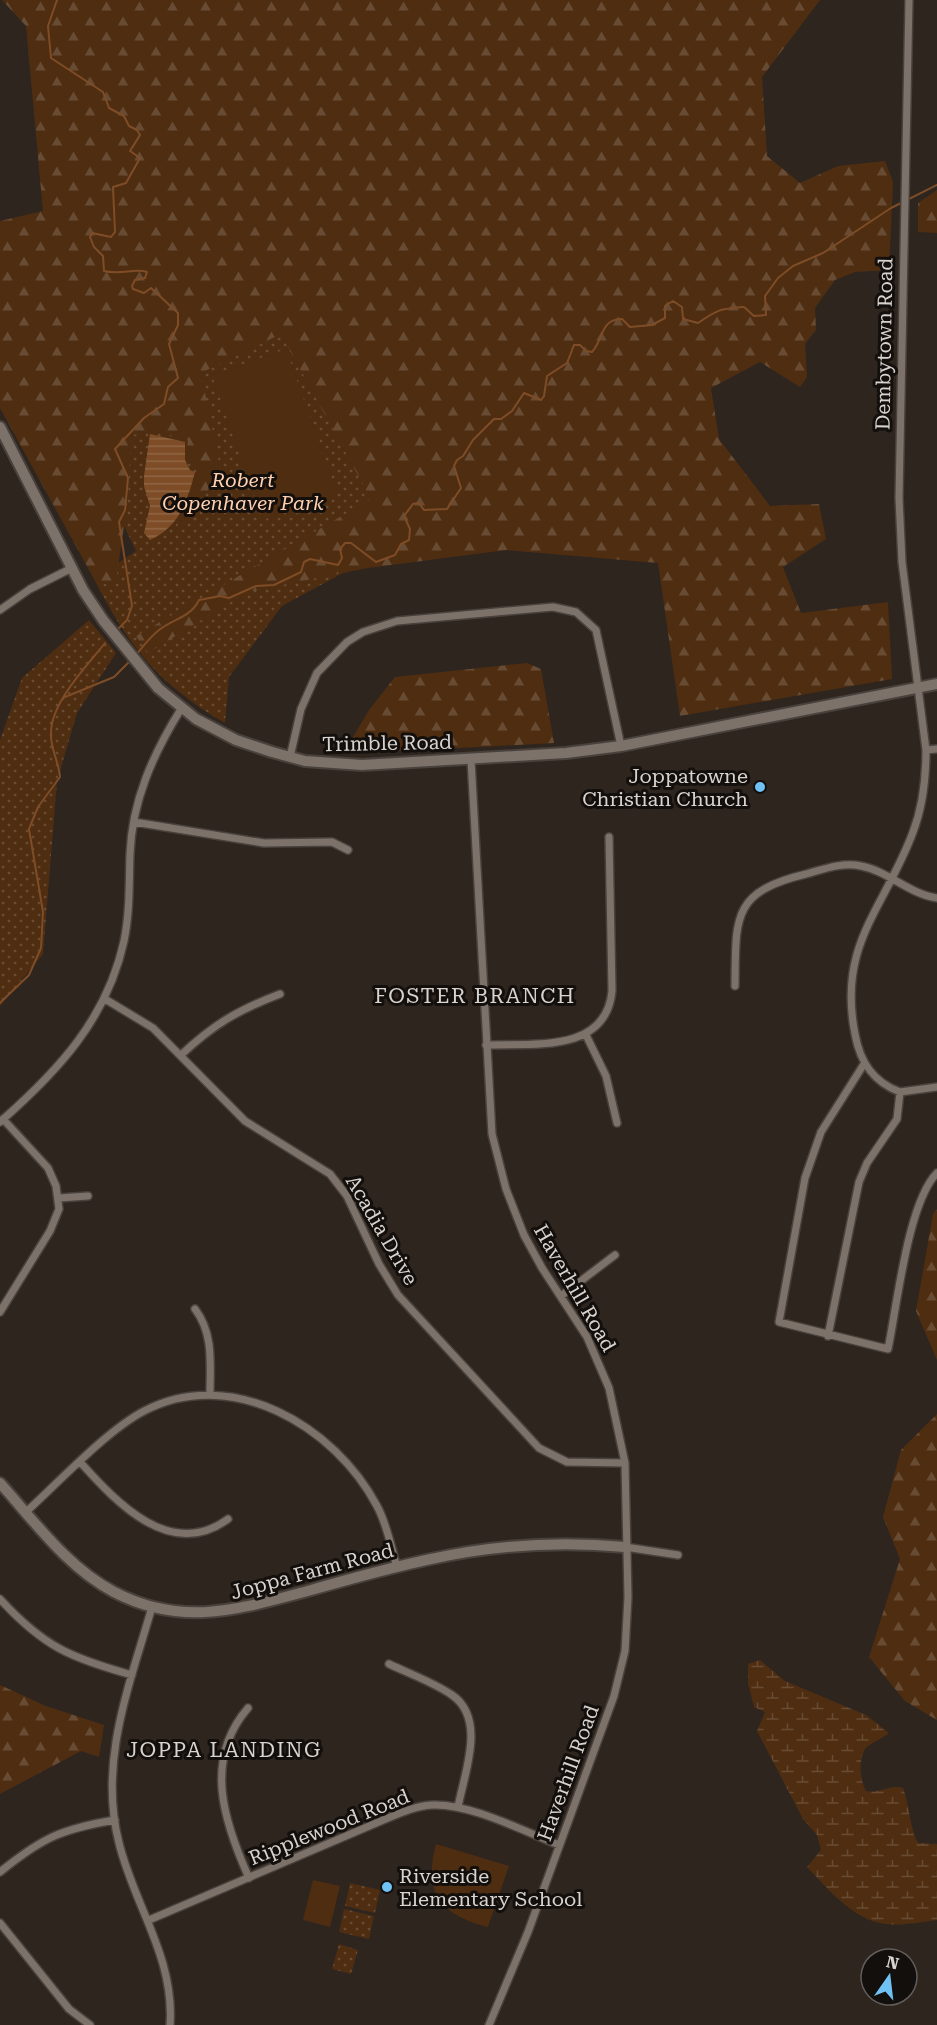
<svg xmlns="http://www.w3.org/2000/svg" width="937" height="2025" font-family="'Roboto Serif',serif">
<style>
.green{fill:url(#green-dots)}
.forest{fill:url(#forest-firs)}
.wetland{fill:url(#wetland-marsh)}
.pitch{fill:#4f2d11}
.water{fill:url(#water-rules)}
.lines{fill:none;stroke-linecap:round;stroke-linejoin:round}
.stream{stroke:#7e4d27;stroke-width:2}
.street-casing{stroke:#49413c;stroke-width:10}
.secondary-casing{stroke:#49413c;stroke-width:14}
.street{stroke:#7d726a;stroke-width:7}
.secondary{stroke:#7d726a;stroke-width:10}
.poi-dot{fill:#70c2f4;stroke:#130f0c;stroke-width:2}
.labels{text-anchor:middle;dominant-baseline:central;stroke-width:6;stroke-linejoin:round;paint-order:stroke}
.street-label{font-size:20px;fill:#d9d3cf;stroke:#130f0c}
.park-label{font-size:20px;font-style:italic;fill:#ffd0af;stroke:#130f0c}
.poi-label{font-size:20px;fill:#d9d3cf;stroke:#130f0c;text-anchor:end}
.neighbourhood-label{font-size:21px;letter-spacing:1.5px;fill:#d9d3cf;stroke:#130f0c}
</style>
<defs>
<pattern id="green-dots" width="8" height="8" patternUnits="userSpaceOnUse" patternTransform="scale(1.5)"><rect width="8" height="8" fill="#4f2d11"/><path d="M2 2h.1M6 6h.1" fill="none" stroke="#684b33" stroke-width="1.8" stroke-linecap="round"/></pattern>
<pattern id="forest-firs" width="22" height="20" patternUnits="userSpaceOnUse" patternTransform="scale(1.5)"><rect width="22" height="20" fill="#4f2d11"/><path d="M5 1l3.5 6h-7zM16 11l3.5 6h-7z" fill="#684b33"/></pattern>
<pattern id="wetland-marsh" width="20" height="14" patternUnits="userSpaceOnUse" patternTransform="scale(1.5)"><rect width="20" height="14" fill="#4f2d11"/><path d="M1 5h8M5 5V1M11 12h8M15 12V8" fill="none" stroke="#684b33"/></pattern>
<pattern id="water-rules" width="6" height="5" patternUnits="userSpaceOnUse" patternTransform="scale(1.5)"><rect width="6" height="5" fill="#7e4d27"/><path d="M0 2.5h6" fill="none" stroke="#906645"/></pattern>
</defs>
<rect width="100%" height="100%" fill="#2e251f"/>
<path class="green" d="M 273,272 L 400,546 L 343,573 L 282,606 L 229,677 L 225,723 C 158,684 129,647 94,579 L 136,551 L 99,473 Z
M 89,620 L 116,653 L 77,713 L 57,781 L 43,954 L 0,1006 L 0,740 L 22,678 Z
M 350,1883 L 380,1890 L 375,1913 L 345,1906 Z
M 344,1909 L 374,1916 L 369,1939 L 339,1932 Z
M 339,1944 L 358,1950 L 351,1974 L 332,1969 Z"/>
<path class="forest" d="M 2,0 L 820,0 L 762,77 L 767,156 L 800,183 L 838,166 L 885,161 L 893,182 L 889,270 L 855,272 L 835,280 L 815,308 L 816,330 L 805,344 L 807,377 L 800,387 L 760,362 L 711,388 L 719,439 L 770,506 L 819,504 L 826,539 L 783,567 L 801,613 L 888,602 L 892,679 L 680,716 L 658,563 L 506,550 L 368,568 L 247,592 L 148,653 L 136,636 L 371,499 L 281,334 L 201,373 L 221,472 L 173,538 L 197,471 L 186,459 L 188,440 L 159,432 L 131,435 L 128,499 L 115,588 L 94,579 L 0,408 L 0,221 L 43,211 L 26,26 Z
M 937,190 L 937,233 L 918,232 L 918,203 Z
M 527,663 L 541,669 L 554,743 L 343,754 L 369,710 L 395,677 Z
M 937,1209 L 937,1360 L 916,1311 L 933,1214 Z
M 937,1414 L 937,1720 L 905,1701 L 869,1657 L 900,1559 L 883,1517 L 901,1450 Z
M 0,1685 L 46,1706 L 104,1725 L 99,1757 L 81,1751 L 0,1794 Z"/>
<path class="wetland" d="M 760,1660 L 785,1681 L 866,1715 L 889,1733 C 883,1738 869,1744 865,1749 C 858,1761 860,1780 866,1791 C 881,1794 889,1784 903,1788 C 910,1806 909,1826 918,1843 L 937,1844 L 937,1920 C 920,1922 902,1926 886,1924 C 854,1921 827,1888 807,1867 L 821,1850 L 817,1835 L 803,1819 L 757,1731 L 765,1712 L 754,1707 L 748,1683 L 748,1664 Z"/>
<path class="pitch" d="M 286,349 L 337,494 L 263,520 L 212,375 Z
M 436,1844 L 509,1866 L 488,1927 C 440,1915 423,1892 436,1844 Z
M 313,1880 L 340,1886 L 330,1927 L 303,1920 Z"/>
<path class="water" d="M 150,434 L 185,442 L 185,460 L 190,470 L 195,472 C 187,502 179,527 150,540 L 144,533 L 150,506 L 144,486 L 144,476 Z"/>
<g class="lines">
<path class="stream" d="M 57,0 L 48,26 L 51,58 L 103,92 L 109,108 L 124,116 L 129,126 L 137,130 L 140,135 L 130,151 L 140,158 L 126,183 L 113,187 L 115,232 L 111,237 L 92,233 L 90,237 L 94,247 L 103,256 L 104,271 C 120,275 136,268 147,272 L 145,278 L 135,280 L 132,286 L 133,289 L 144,293 L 151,288 L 178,313 L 178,325 L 169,344 L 178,378 L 168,387 L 164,404 L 144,418 L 115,449 L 128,478 L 125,510 L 119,522 L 132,606 L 127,620 L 118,629
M 136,655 C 143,646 150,637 159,630 C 173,619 191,617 199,600 L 220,596 L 229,598 L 256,586 L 274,585 L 301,572 L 304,562 L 310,559 L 338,565 L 342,558 L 340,549 L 345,543 L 351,543 L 376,562 L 395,555 L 401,544 L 409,540 L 410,529 L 404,516 L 413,504 L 419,503 L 424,510 L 447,509 L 461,488 L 454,466 L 457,460 L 463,456 L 473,440 L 494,419 L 501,419 L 512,411 L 524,393 L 541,400 L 544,396 L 547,376 L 567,363 L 574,345 L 580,345 L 586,351 L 592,352 C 604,339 600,319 622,319 L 630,327 L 652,325 L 665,318 L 665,306 L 673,301 L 682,307 L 683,319 L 698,323 C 718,309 720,309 744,307 L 754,316 L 766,315 L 765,296 L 778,278 L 793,266 L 823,253 L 891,208 L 937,185
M 65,697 L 114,677 L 130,661
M 0,1003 L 29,975 L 41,948 L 43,912 L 29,829 L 38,807 L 60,777 C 59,763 51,749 51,736 C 49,704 87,666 105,643"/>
<defs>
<path id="street" d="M 0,610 L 30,589 L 72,568
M 926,750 L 937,749
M 290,757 L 301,709 L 317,673 L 347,642 L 363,632 L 397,621 L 553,607 L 576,612 L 596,630 L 621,746
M 471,760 L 492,1134 L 506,1189 L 524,1235 L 542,1268 L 587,1337 L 609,1388 L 625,1463 L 628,1597 L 625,1651 L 614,1696 L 528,1932 L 489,2025
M 134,822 L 264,843 L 332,842 L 348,850
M 735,986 C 736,918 731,892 806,874 C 824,869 842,862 861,866 C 888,871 909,894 937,898
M 105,999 L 153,1028 L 245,1121 L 330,1174 L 347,1196 L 379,1264 L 398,1295 L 539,1448 L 567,1462 L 625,1463
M 586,1035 L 606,1076 L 617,1123
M 486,1045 C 532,1043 606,1054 612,991 L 609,837
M 181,1055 C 214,1024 238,1010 280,994
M 864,1064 L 821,1132 L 805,1178 L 779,1322 L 888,1349 C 897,1306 908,1202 937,1173
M 900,1092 C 873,1082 860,1062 855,1034 C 837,944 885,908 913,832 C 923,806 926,778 926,750 L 902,562 L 899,498 L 909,0
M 0,1122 C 58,1071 107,1019 124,941 C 130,912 129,884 130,854 C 132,801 153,754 181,709
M 59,1198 L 88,1196
M 561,1296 L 615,1255
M 195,1309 C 214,1334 210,1364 210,1394
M 0,1312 L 50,1231 L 59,1209 L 56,1186 L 48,1168 L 3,1119
M 828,1336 L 859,1182 L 867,1163 L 897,1119 L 900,1092 L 937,1087
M 81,1463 C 117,1503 171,1561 228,1519
M 26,1512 C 59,1482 106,1431 144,1411 C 231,1365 335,1426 377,1506 C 387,1524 391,1547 397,1567
M 625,1547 L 678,1555
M 0,1599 C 44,1647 71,1658 132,1675
M 152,1607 C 130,1684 98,1762 119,1843 C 134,1905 175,1958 170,2025
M 389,1664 C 410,1674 433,1682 452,1695 C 487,1719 464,1774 458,1807
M 248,1708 C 203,1760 224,1822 249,1878
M 0,1872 C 42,1838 61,1829 115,1820
M 149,1920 L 388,1818 C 402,1812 416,1806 432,1805 C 470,1803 523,1831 559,1845
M 0,1923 L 69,2009 L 90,2025"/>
<path id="secondary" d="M 0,427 L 83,590 L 103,620 L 158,688 L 196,719 L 236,740 L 272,752 L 305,761 L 362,765 L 566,753 L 621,746 L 937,684
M 0,1483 C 35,1522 67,1567 114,1592 C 182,1627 236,1610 304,1592 C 346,1580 388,1568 431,1559 C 494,1545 560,1541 625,1547"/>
</defs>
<use href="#street" class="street-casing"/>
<use href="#secondary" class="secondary-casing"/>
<use href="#street" class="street"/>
<use href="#secondary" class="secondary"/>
</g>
<g class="poi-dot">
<circle cx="760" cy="787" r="6"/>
<circle cx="387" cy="1887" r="6"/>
</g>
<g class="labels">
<g class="street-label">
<text transform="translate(884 344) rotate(-89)">Dembytown Road</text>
<text transform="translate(387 743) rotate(-1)">Trimble Road</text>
<text transform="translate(382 1230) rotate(60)">Acadia Drive</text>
<text transform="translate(575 1288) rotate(60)">Haverhill Road</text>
<text transform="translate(312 1571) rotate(-15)">Joppa Farm Road</text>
<text transform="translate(568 1773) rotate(-70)">Haverhill Road</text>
<text transform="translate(329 1827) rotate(-22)">Ripplewood Road</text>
</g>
<g class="park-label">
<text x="243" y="480">Robert<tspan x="243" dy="23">Copenhaver Park</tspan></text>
</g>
<g class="poi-label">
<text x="748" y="776">Joppatowne<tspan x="748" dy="23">Christian Church</tspan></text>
<text x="399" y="1876" text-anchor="start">Riverside<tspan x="399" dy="23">Elementary School</tspan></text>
</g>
<g class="neighbourhood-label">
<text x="475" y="996">FOSTER BRANCH</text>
<text x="224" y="1750">JOPPA LANDING</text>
</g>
</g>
<g transform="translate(889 1977) rotate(14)"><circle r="28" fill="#130f0c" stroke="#625d5a" stroke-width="1.5"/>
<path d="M0-4.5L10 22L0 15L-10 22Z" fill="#70c2f4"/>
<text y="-9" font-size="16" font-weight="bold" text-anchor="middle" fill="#d9d3cf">N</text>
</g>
</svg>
